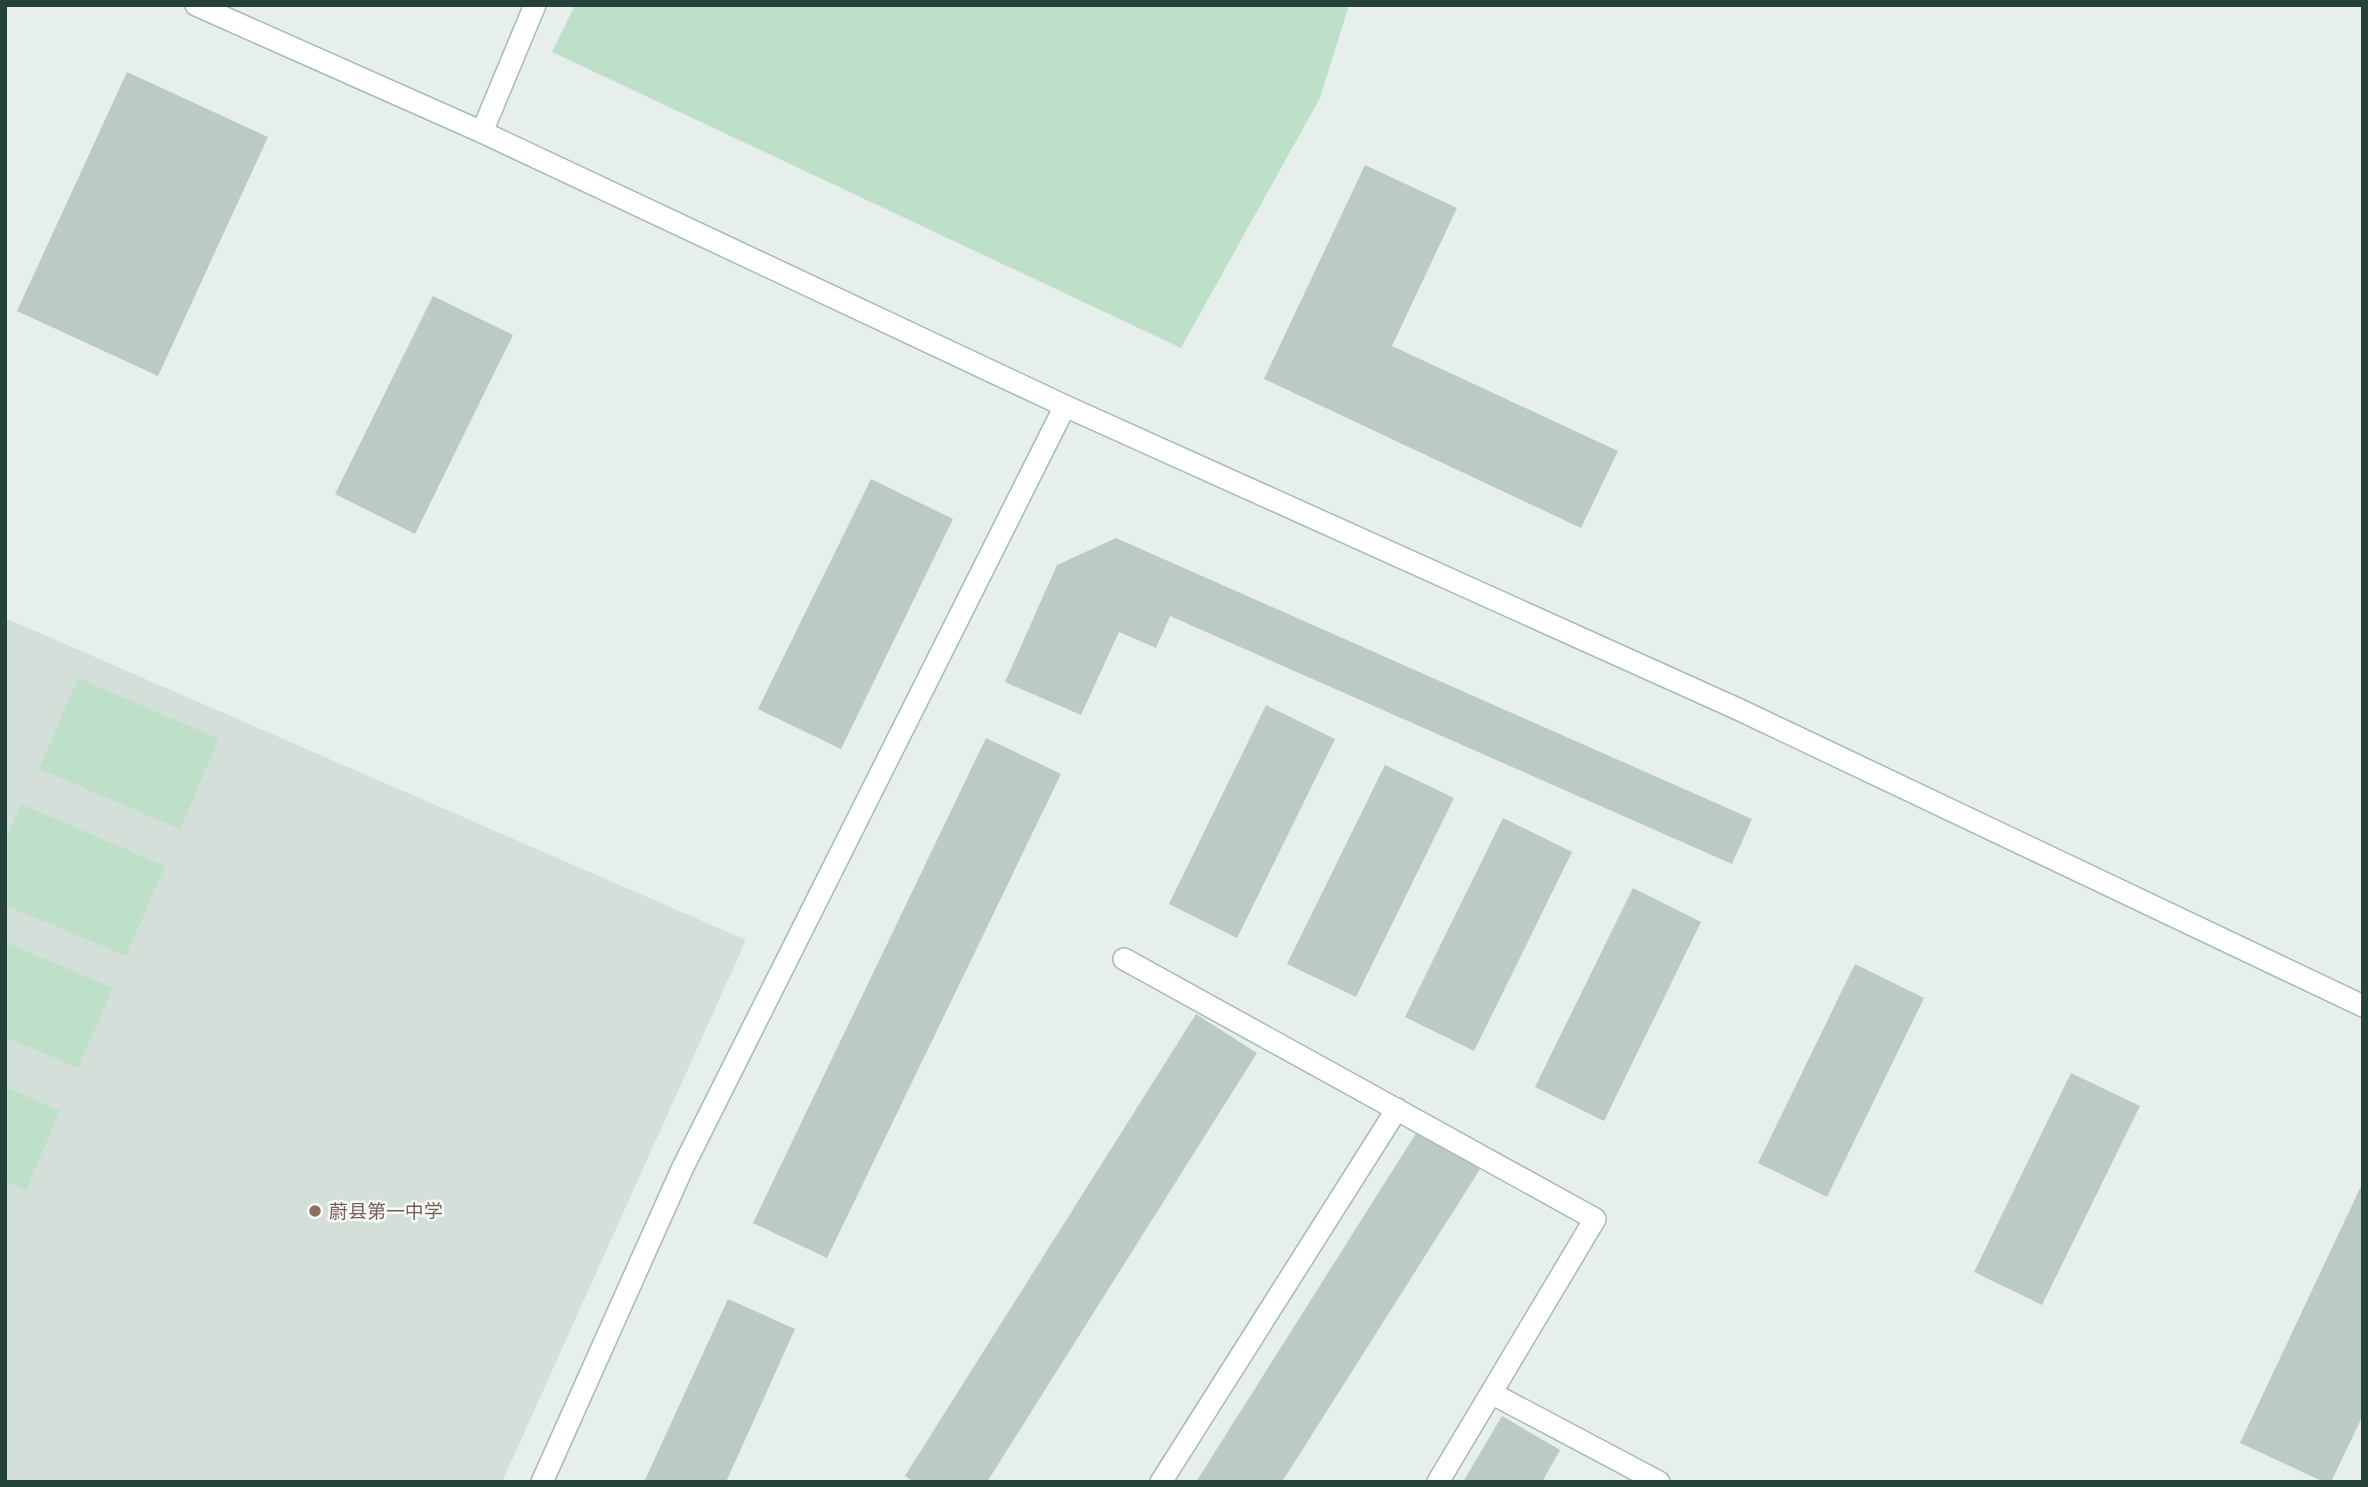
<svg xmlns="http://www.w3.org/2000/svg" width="2368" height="1487" font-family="Helvetica,'Noto Sans SC',sans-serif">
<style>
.built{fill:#d4dfda}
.green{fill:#bfe0c8}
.building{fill:#bbcac4}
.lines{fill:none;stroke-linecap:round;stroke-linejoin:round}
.street-casing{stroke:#a8b8b2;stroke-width:24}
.secondary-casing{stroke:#a4bbb3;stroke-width:24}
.street{stroke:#fff;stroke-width:21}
.secondary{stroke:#fff;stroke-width:21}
.education-dot{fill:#8d6e63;stroke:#f7fbf9;stroke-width:2.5}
.labels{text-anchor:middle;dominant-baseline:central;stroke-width:5;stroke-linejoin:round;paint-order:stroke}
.education-label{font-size:19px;fill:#785e54;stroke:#f7fbf9;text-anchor:start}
</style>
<rect width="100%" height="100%" fill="#e6efeb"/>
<path class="built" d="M 5,618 L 746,940 L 502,1482 L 5,1482 Z"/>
<path class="green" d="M 575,5 L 1349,5 L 1320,98 L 1181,348 L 552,52 Z
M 78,678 L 219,739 L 180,829 L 39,769 Z
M 21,804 L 165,866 L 126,956 L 5,905 L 5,841 Z
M 5,942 L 113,988 L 78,1068 L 5,1037 Z
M 5,1087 L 60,1111 L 26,1190 L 5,1181 Z"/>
<path class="building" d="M 127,72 L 268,137 L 158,376 L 17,311 Z
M 1365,165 L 1457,208 L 1392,346 L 1618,451 L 1581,528 L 1264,379 Z
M 433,296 L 513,335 L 415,534 L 335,494 Z
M 871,479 L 953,519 L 841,749 L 758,709 Z
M 1116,538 L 1752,819 L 1732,864 L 1170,616 L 1156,648 L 1119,632 L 1081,715 L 1005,682 L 1057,565 Z
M 1266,705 L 1335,739 L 1237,938 L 1169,904 Z
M 986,738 L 1061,774 L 827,1258 L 753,1223 Z
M 1385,765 L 1454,798 L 1356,997 L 1287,964 Z
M 1503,818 L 1572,852 L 1474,1051 L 1405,1017 Z
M 1633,888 L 1701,922 L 1604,1121 L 1535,1087 Z
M 1855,964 L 1924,998 L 1827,1197 L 1758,1163 Z
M 1196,1014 L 1257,1053 L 987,1482 L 914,1482 L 905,1476 Z
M 2071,1073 L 2140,1106 L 2042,1305 L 1974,1272 Z
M 1420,1127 L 1482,1166 L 1282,1482 L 1196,1482 Z
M 2363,1182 L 2363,1415 L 2331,1482 L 2324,1482 L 2240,1443 Z
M 728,1299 L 795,1329 L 726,1482 L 644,1482 Z
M 1502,1416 L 1560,1450 L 1542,1482 L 1463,1482 Z"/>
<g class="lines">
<defs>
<path id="street" d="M 482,132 L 535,5
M 1124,959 L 1595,1219 L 1438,1482
M 1491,1393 L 1659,1482
M 542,1482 L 683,1167 L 1065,406
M 1161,1482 L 1397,1109"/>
<path id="secondary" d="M 196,5 L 482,132 L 1065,406 L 1740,710 L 2363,1006"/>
</defs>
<use href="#street" class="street-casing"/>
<use href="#secondary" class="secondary-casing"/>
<use href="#street" class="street"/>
<use href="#secondary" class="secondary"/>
</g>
<circle class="education-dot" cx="315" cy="1211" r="7"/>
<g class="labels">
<g class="education-label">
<text x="329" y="1211">蔚县第一中学</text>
</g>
</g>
<rect width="2368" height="1487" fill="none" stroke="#24423a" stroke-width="14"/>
</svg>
